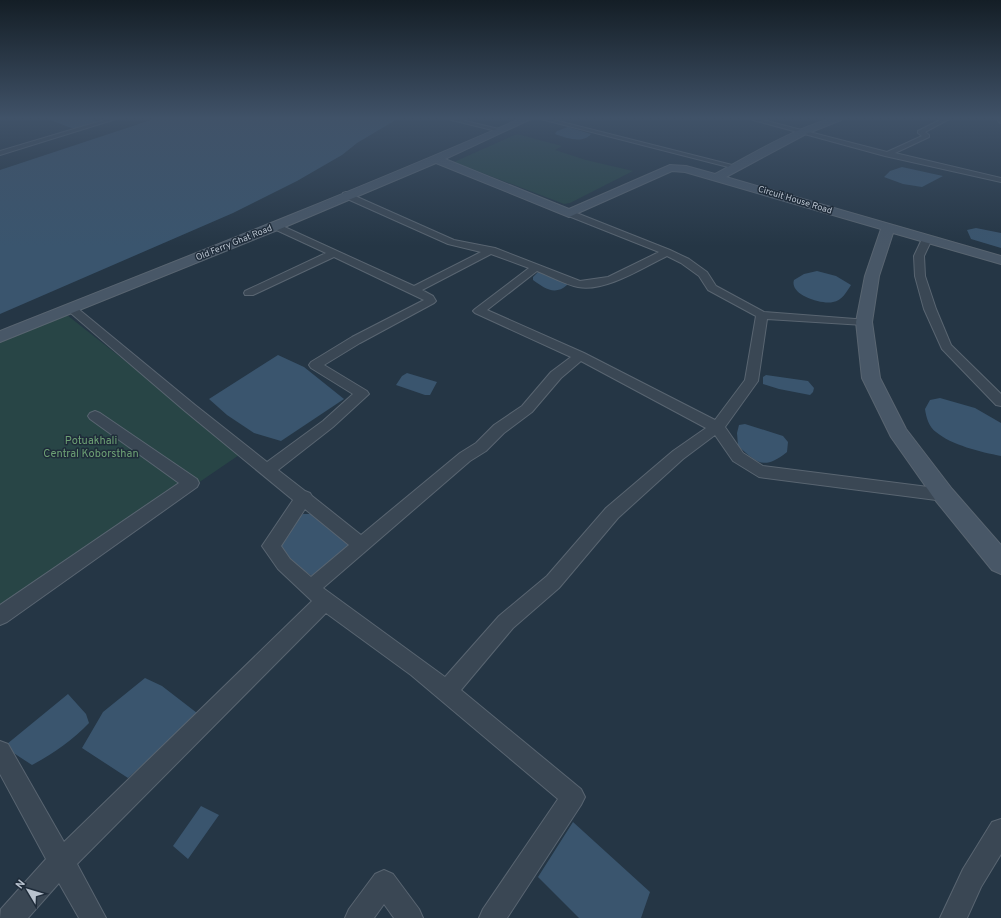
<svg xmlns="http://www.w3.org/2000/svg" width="1001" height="918" font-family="Overpass,sans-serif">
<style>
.green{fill:#284546}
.water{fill:#3a556e}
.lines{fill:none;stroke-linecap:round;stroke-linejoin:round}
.street-casing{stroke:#596571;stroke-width:2}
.secondary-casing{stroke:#596571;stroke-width:2}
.street{fill:#3a4754;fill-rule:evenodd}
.secondary{fill:#485767;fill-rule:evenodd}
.labels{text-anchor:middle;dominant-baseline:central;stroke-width:3;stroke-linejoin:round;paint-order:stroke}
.far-street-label{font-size:9px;fill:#b8c2ce;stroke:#1f2c3a}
.park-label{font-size:11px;fill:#6da074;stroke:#1f2c3a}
</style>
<rect width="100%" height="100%" fill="#253645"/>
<path class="green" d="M 517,134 L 562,146 L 555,150 L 586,160 L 633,171 L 570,203 L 564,204 L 454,162 Z
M 67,315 L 242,453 L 0,618 L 0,341 Z"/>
<path class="water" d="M 49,118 L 89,118 L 96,121 L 74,129 L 50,120 Z
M 157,118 L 399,118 L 357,143 L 342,155 L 297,181 L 233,213 L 0,314 L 0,170 Z
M 568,127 L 591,134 C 583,144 566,138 555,134 L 557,131 Z
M 902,167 L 943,176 L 922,187 L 903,184 L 884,177 L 890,171 Z
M 976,228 L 1001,233 L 1001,248 L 971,239 L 967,230 Z
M 817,271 L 836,276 L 851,285 C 847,291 842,301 833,302 C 822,305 789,295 794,280 L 804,274 Z
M 538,272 L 567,283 L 567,285 C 555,296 544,288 533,280 L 533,277 Z
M 278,355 L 304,367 L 344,399 L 281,441 L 254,433 L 227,415 L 209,399 Z
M 407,373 L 437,382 L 430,395 L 425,395 L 396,385 L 402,376 Z
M 766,375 L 808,381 L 814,388 L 813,392 L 810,395 L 779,389 L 763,384 L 763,377 Z
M 940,398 L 975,408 L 1001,423 L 1001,456 C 981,452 951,445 936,432 C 929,427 926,417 925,409 L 930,400 Z
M 745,424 L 783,436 L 788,442 L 787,452 C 764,470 758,464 738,446 L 737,433 L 739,425 Z
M 303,514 L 313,514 L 351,544 L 314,577 L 289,562 L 278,543 L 292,524 Z
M 145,678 L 162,686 L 197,713 L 159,750 L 128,778 L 82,748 L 103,712 Z
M 68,694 L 86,714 L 89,723 C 73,740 53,754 32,765 L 12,752 L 7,744 Z
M 201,806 L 219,815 L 188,859 L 173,846 Z
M 573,822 L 650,892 L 641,918 L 579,918 L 538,877 Z"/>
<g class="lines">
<defs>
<path id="street" d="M 111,118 L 119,118 L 0,155 L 0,151 Z
M 444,118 L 453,118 L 503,130 L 500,132 Z
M 537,118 L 546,118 L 740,167 L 736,169 Z
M 746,118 L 755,118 L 887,152 L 922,136 L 918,133 L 918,131 L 944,118 L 951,118 L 925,132 L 929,135 L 929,137 L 895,153 L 1001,178 L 1001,182 L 885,156 Z
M 1001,118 L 1001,123 L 999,122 L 998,120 Z
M 346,192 L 454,240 L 495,248 L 580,281 L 608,277 L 659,252 L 566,215 L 565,213 L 569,210 L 670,250 L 689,259 L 707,272 L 716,286 L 764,312 L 868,320 L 870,322 L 868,324 L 864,325 L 767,319 L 758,381 L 725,427 L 743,453 L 763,466 L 944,489 L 950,491 L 952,495 L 950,499 L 944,501 L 759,477 L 733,461 L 715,435 L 683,459 L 618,518 L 559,588 L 513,628 L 461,690 L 581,789 L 585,797 L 581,805 L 507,918 L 479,918 L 483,909 L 558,799 L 411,675 L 326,613 L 77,864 L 106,918 L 79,918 L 59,883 L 28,918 L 0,918 L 1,909 L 46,859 L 0,774 L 0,741 L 8,744 L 64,842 L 312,601 L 278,569 L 262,546 L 293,500 L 185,411 L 66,309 L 68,307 L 76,307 L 195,405 L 267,462 L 323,421 L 353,394 L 311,368 L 309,365 L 311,362 L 352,337 L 424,300 L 334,257 L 253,295 L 245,295 L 244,293 L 245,291 L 326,253 L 272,228 L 272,224 L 278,224 L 414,286 L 481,252 L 448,244 L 343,197 L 343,193 ZM 491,254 L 529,268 L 475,309 L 473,311 L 475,313 L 571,357 L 551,372 L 522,406 L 494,425 L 476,443 L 460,453 L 361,535 L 312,496 L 310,493 L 305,491 L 278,470 L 333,427 L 369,394 L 367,391 L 324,365 L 360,343 L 434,303 L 436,301 L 433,296 L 422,290 ZM 667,256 L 681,263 L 699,276 L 708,290 L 756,316 L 745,380 L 715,420 L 584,353 L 487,310 L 537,271 C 550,276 564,284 578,287 C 606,292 642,268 667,256 ZM 581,361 L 706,428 L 673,451 L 606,508 L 547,576 L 499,616 L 445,677 L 323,588 L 470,461 L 486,451 L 504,433 L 532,412 L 561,378 ZM 305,509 L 349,545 L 311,577 L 290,559 L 281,546 Z
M 927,236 L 932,239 L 924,256 L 925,276 L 936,309 L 951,345 L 1001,394 L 1001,406 L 996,405 L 942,349 L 924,309 L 915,276 L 914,256 L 922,239 Z
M 95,411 L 100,413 L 197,479 L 199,483 L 197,487 L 7,622 L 0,625 L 0,605 L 179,483 L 90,419 L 88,416 L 90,413 Z
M 1001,819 L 1001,854 L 981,887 L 967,918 L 940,918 L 963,869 L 992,822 Z
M 384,870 L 393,874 L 419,909 L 423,918 L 394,918 L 384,904 L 374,918 L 345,918 L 349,909 L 375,874 Z"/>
<path id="secondary" d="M 522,118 L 533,118 L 445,159 L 569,209 L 670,165 L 686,166 L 715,174 C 745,158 811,118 842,118 L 841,120 L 806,134 L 726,177 L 1001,256 L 1001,264 L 893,233 L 879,276 L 872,322 L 880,378 L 906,429 L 952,489 L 1001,545 L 1001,574 L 992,570 L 936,501 L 891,437 L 862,378 L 856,322 L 865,276 L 881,229 L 685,172 L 672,171 L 569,217 L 436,163 L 280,229 L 0,342 L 0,331 C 174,262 350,193 522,118 Z"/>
</defs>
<use href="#street" class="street-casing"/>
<use href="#secondary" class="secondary-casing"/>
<use href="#street" class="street"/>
<use href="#secondary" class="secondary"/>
</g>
<linearGradient id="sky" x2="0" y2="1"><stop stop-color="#141e26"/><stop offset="0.48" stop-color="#405268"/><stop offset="1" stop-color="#405268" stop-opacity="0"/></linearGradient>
<rect width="1001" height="246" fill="url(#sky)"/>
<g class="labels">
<g class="far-street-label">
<text transform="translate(795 200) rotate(17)">Circuit House Road</text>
<text transform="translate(234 243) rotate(-22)">Old Ferry Ghat Road</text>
</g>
<g class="park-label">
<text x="91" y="441">Potuakhali<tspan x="91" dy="13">Central Koborsthan</tspan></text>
</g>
</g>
<g transform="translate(28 890) rotate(308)" stroke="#1f2c3a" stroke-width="3" paint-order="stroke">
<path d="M0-3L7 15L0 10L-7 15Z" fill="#b8c2ce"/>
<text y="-6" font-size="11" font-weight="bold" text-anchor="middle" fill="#b8c2ce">N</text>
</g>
</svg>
